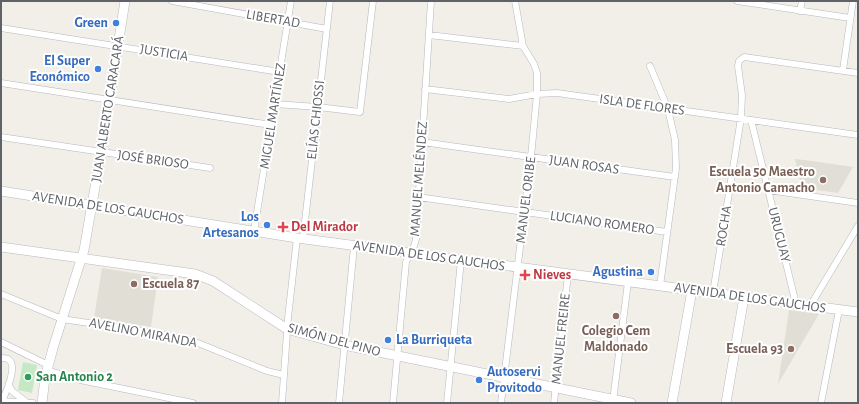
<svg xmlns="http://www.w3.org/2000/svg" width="859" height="404" font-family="'Alegreya Sans',sans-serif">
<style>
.education{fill:#e1ded6}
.green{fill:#c5e8c5}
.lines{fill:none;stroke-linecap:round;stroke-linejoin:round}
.street-casing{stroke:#b5b8bc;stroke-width:7}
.secondary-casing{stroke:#b6babf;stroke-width:10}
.street{stroke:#fff;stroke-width:6}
.secondary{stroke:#fff;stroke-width:9}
.shop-dot{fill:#3f7fe0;stroke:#fff;stroke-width:1.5}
.education-dot{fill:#8d6e63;stroke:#fff;stroke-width:1.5}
.health-dot{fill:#e0444e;stroke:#fff;stroke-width:1.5}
.leisure-dot{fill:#2e9e5b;stroke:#fff;stroke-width:1.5}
.labels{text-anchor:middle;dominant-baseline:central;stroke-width:4;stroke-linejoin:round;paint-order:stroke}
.street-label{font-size:14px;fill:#5f6368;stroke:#fff}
.shop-label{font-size:14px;font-weight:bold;fill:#366cbe;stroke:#fff;text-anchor:end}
.education-label{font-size:14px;font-weight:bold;fill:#785e54;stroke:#fff;text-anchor:end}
.health-label{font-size:14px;font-weight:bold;fill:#be3a42;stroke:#fff;text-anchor:start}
.leisure-label{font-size:14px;font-weight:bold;fill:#27864d;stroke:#fff;text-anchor:start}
</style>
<rect width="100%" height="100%" fill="#f1efe8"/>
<path class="education" d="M 795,159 L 812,161 L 853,167 L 838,193 L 802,188 Z
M 102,268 L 158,277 L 151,327 L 94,318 Z
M 789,310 L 819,314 L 778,384 Z"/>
<path class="green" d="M 23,362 L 37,365 L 32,393 L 18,390 Z"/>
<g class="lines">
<defs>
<path id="street" d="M 172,1 L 327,29
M 737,1 L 850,18
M 800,11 L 802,1
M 1,28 L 280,72
M 429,35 L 523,46
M 650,66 L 668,109 L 675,140 L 676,168 L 660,286
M 843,70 L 853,1
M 1,83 L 271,125
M 425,89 L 509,99 L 537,94 L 557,93 L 858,135
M 275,104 L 318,107 L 360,112 L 373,1
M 751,120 L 796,304
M 1,137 L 210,168
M 422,142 L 675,177
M 768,190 L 858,203
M 418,197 L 667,232
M 254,231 L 291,1
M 303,239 L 330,1
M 713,293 L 741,118 L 742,95 L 738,66 L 739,61 L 744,57 L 858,73
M 1,294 L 62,319 L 155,333 L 193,341 L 267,371 L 284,375
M 810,306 L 858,226
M 1,342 L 48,365
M 1,358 C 3,358 6,358 8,359 C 19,365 5,395 1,403
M 47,370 L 80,380 L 193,403
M 9,385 L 12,391 L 25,401
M 2,401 L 33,403
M 613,401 L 628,282
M 282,403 L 288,318 L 297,238
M 339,403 L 354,246
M 393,403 L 406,262 L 414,246 L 416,239 L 431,1
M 447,403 L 461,260
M 501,403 L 531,157 L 537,94 L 537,73 L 534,64 L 523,46 L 515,1
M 554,403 L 568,274
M 821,403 L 839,310"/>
<path id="secondary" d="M 1,191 L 297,238 L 858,312
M 1,247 L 195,274 L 213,281 L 287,329 L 344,345 L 631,403
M 42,403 L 45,378 L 53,348 L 84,250 L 101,153 L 125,1
M 672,403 L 692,290
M 726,403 L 744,297"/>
</defs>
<use href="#street" class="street-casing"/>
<use href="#secondary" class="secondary-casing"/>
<use href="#street" class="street"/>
<use href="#secondary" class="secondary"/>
</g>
<g class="shop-dot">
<circle cx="116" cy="23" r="4"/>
<circle cx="98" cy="69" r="4"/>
<circle cx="267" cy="225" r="4"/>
<circle cx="651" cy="272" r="4"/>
<circle cx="388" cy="340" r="4"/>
<circle cx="479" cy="380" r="4"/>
</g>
<g class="education-dot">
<circle cx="823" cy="180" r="4"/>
<circle cx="134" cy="284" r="4"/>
<circle cx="616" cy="316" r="4"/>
<circle cx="791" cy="349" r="4"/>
</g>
<g class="health-dot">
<path d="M281 221h4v4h4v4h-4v4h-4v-4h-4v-4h4z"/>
<path d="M523 269h4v4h4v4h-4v4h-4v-4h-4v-4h4z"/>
</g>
<circle class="leisure-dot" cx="28" cy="377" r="4"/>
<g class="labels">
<g class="street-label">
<text transform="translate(273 19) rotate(10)">LIBERTAD</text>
<text transform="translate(164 53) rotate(9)">JUSTICIA</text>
<text transform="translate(642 105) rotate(8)">ISLA DE FLORES</text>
<text transform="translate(108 109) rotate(-81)">JUAN ALBERTO CARACARÁ</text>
<text transform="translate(273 116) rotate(-81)">MIGUEL MARTÍNEZ</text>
<text transform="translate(316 120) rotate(-84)">ELÍAS CHIOSSI</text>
<text transform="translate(153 160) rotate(8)">JOSÉ BRIOSO</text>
<text transform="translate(584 165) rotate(8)">JUAN ROSAS</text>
<text transform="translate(419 179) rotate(-86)">MANUEL MELÉNDEZ</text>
<text transform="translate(526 200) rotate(-83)">MANUEL ORIBE</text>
<text transform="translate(108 208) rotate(9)">AVENIDA DE LOS GAUCHOS</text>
<text transform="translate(602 223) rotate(8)">LUCIANO ROMERO</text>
<text transform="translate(724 226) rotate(-81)">ROCHA</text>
<text transform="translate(779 235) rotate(76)">URUGUAY</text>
<text transform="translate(429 256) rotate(8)">AVENIDA DE LOS GAUCHOS</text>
<text transform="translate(750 298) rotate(8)">AVENIDA DE LOS GAUCHOS</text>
<text transform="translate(143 333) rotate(11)">AVELINO MIRANDA</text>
<text transform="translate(561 339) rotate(-84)">MANUEL FREIRE</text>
<text transform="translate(334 340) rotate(15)">SIMÓN DEL PINO</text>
</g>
<g class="shop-label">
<text x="108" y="23">Green</text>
<text x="90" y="61">El Super<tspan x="90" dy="16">Económico</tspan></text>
<text x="259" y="217">Los<tspan x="259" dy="16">Artesanos</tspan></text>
<text x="643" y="272">Agustina</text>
<text x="396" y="340" text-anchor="start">La Burriqueta</text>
<text x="487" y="372" text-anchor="start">Autoservi<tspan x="487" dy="16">Provitodo</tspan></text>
</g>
<g class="education-label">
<text x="815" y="172">Escuela 50 Maestro<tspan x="815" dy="16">Antonio Camacho</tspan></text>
<text x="142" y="284" text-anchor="start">Escuela 87</text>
<text x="616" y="331" text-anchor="middle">Colegio Cem<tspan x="616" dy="16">Maldonado</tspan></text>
<text x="783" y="349">Escuela 93</text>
</g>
<g class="health-label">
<text x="291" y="227">Del Mirador</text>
<text x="533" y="275">Nieves</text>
</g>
<g class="leisure-label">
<text x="36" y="377">San Antonio 2</text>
</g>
</g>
<rect width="859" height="404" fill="none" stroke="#5f6368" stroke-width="4"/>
</svg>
